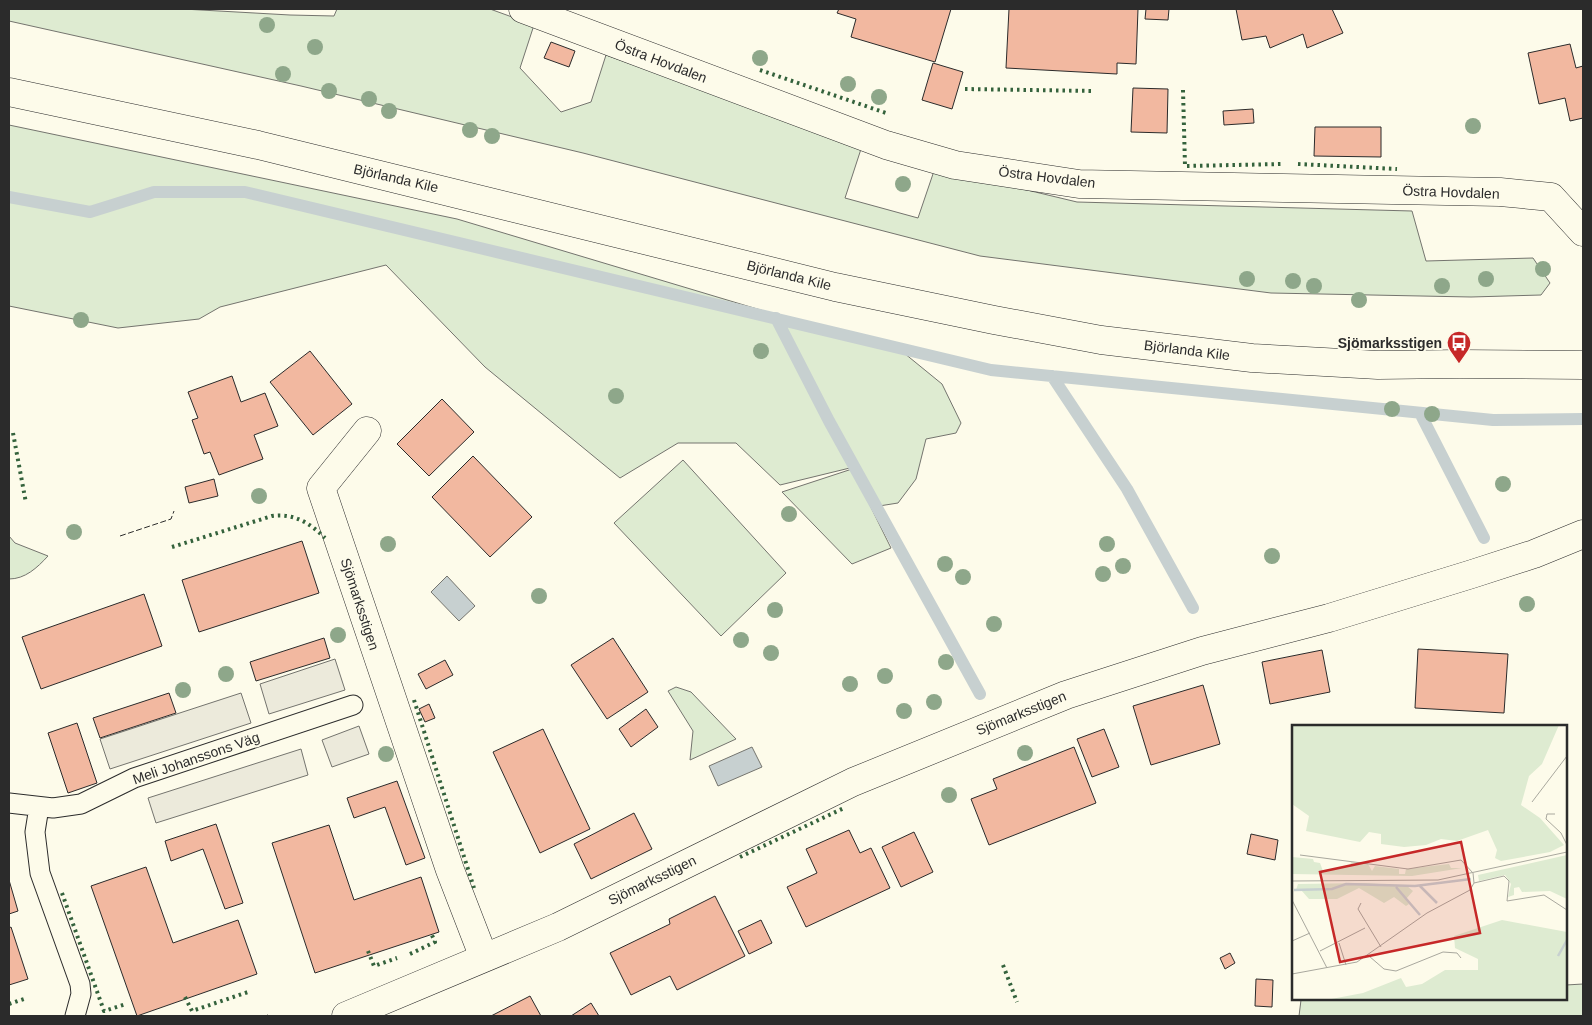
<svg xmlns="http://www.w3.org/2000/svg" width="1592" height="1025" font-family="Helvetica,sans-serif">
<style>
.green{fill:#deebd1;stroke:#74746e}
.parking{fill:#eceadb;stroke:#74746e}
.water{fill:#c7d0d0;stroke:#74746e}
.lines{fill:none;stroke-linecap:round;stroke-linejoin:round}
.stream{stroke:#c7d0d0;stroke-width:12}
.building{fill:#f2b8a0;stroke:#2b2b2b}
.lane-casing{stroke:#2b2b2b;stroke-width:21}
.street-casing{stroke:#2b2b2b;stroke-width:29}
.lane{stroke:#fdfbea;stroke-width:19}
.street{stroke:#fdfbea;stroke-width:28}
.hedge{stroke:#34623c;stroke-width:4;stroke-dasharray:2.5 4;stroke-linecap:butt}
.fence{stroke:#2b2b2b;stroke-width:1;stroke-dasharray:6 2.5;stroke-linecap:butt}
.tree{fill:#8ea78a}
.labels{text-anchor:middle;dominant-baseline:central;stroke-width:4;stroke-linejoin:round;paint-order:stroke}
.street-label{font-size:14px;fill:#2b2b2b;stroke:#fdfbea}
.poi-label{font-size:14px;font-weight:bold;fill:#2b2b2b;stroke:#fdfbea;text-anchor:end}
.inset-river{fill:none;stroke:#c7d0d0;stroke-width:2.5}
.inset-road{fill:none;stroke:#a9a89e;stroke-width:1}
.view{fill:#c62828;fill-opacity:0.15;stroke:#c62828;stroke-width:2.5}
.inset-edge{fill:none;stroke:#2b2b2b;stroke-width:2.5}
</style>
<rect width="100%" height="100%" fill="#fdfbea"/>
<path class="green" d="M 9,9 L 183,9 L 290,15 L 334,16 L 337,9 L 490,9 L 534,25 L 520,68 L 561,112 L 591,102 L 606,55 L 862,146 L 845,198 L 918,218 L 935,168 L 1077,202 L 1412,211 L 1426,261 L 1533,258 L 1550,283 L 1541,295 L 1471,297 L 1271,293 L 980,256 L 583,153 L 301,86 L 9,21 Z
M 9,125 L 457,219 L 904,353 L 942,384 L 961,423 L 956,433 L 926,439 L 916,479 L 898,503 L 879,506 L 858,466 L 780,485 L 736,443 L 678,443 L 620,478 L 485,367 L 386,265 L 220,307 L 199,319 L 118,328 L 9,306 Z
M 683,460 L 786,573 L 721,636 L 614,523 Z
M 852,469 L 891,548 L 852,564 L 782,492 Z
M 9,536 L 15,543 L 48,556 C 37,568 25,579 9,579 Z
M 676,687 L 691,692 L 736,739 L 690,760 L 693,731 L 668,691 Z
M 1583,984 L 1583,1016 L 1299,1016 L 1301,1000 L 1318,999 L 1566,999 L 1566,985 Z"/>
<path class="parking" d="M 335,659 L 345,690 L 269,714 L 260,684 Z
M 241,693 L 251,723 L 110,769 L 100,739 Z
M 359,726 L 369,754 L 332,767 L 322,740 Z
M 301,749 L 308,775 L 156,823 L 148,798 Z"/>
<path class="water" d="M 447,576 L 475,606 L 459,621 L 431,592 Z
M 752,747 L 762,767 L 718,786 L 709,766 Z"/>
<g class="lines">
<path class="stream" d="M 9,197 L 90,212 L 154,192 L 245,192 L 991,370 L 1493,420 L 1583,419
M 776,318 L 829,421 L 980,694
M 1052,376 L 1127,489 L 1193,608
M 1420,413 L 1484,538"/>
</g>
<path class="building" d="M 839,9 L 951,9 L 935,62 L 851,37 L 856,19 L 837,13 Z
M 1009,9 L 1138,9 L 1136,64 L 1117,63 L 1117,74 L 1006,68 Z
M 1146,9 L 1169,9 L 1168,20 L 1145,19 Z
M 1236,9 L 1332,9 L 1343,33 L 1307,48 L 1303,34 L 1270,48 L 1266,36 L 1242,40 Z
M 551,42 L 575,51 L 569,67 L 544,58 Z
M 1570,44 L 1576,68 L 1583,66 L 1583,118 L 1570,121 L 1565,98 L 1539,104 L 1528,53 Z
M 933,63 L 963,72 L 952,109 L 922,100 Z
M 1133,88 L 1168,89 L 1167,133 L 1131,132 Z
M 1253,109 L 1254,123 L 1224,125 L 1223,111 Z
M 1315,127 L 1381,127 L 1381,157 L 1314,156 Z
M 310,351 L 352,404 L 313,435 L 270,382 Z
M 232,376 L 241,402 L 265,393 L 278,426 L 254,435 L 263,459 L 219,475 L 210,452 L 204,454 L 192,420 L 198,418 L 188,392 Z
M 442,399 L 474,432 L 429,476 L 397,444 Z
M 473,456 L 532,517 L 490,557 L 432,497 Z
M 214,479 L 218,496 L 189,503 L 185,487 Z
M 302,541 L 319,593 L 199,632 L 182,580 Z
M 144,594 L 162,646 L 41,689 L 22,637 Z
M 324,638 L 330,658 L 256,681 L 250,662 Z
M 613,638 L 648,692 L 607,719 L 571,665 Z
M 1418,649 L 1508,654 L 1504,713 L 1415,708 Z
M 1322,650 L 1330,692 L 1270,704 L 1262,662 Z
M 445,660 L 453,675 L 426,689 L 418,674 Z
M 1203,685 L 1220,744 L 1151,765 L 1133,706 Z
M 169,693 L 176,713 L 100,738 L 93,718 Z
M 429,704 L 435,718 L 425,722 L 419,709 Z
M 646,709 L 658,727 L 631,747 L 619,729 Z
M 77,723 L 97,783 L 68,793 L 48,733 Z
M 543,729 L 590,829 L 540,853 L 493,752 Z
M 1104,729 L 1119,767 L 1092,777 L 1077,739 Z
M 1074,747 L 1096,803 L 989,845 L 971,799 L 997,789 L 993,779 Z
M 397,781 L 425,858 L 406,865 L 385,807 L 354,818 L 347,798 Z
M 634,813 L 652,849 L 591,879 L 574,844 Z
M 216,824 L 243,903 L 225,909 L 203,849 L 171,861 L 165,841 Z
M 329,825 L 354,900 L 421,877 L 439,932 L 315,973 L 272,843 Z
M 849,830 L 860,853 L 871,848 L 890,888 L 806,927 L 787,887 L 817,873 L 806,849 Z
M 914,832 L 933,872 L 901,887 L 882,847 Z
M 1251,834 L 1278,840 L 1275,860 L 1247,854 Z
M 146,867 L 173,943 L 238,920 L 257,974 L 137,1016 L 91,886 Z
M 9,880 L 18,911 L 9,914 Z
M 715,896 L 745,956 L 677,990 L 670,976 L 631,995 L 610,953 L 670,924 L 669,919 Z
M 761,920 L 772,943 L 749,954 L 738,931 Z
M 11,927 L 28,979 L 9,985 L 9,928 Z
M 1230,953 L 1235,963 L 1225,969 L 1220,958 Z
M 1256,979 L 1273,980 L 1272,1007 L 1255,1006 Z
M 530,996 L 541,1016 L 491,1016 Z
M 591,1003 L 599,1016 L 571,1016 Z"/>
<g class="lines">
<defs>
<path id="lane" d="M 9,803 L 53,808 L 81,804 L 134,778 L 353,705
M 39,807 L 35,832 L 40,873 L 80,984 L 81,994 L 75,1016"/>
<path id="street" d="M 523,9 L 886,145 L 955,165 L 1079,184 L 1500,192 L 1551,197 L 1583,232
M 9,92 L 258,145 L 835,287 L 994,320 L 1101,340 L 1252,358 L 1378,365 L 1459,364 L 1583,365
M 367,431 L 321,488 L 450,870 L 484,958
M 346,1016 L 558,927 L 853,782 L 1066,695 L 1202,651 L 1329,618 L 1472,574 L 1534,554 L 1583,534"/>
</defs>
<use href="#lane" class="lane-casing"/>
<use href="#street" class="street-casing"/>
<use href="#lane" class="lane"/>
<use href="#street" class="street"/>
<path class="hedge" d="M 760,70 L 889,114
M 965,89 L 1093,91
M 1183,90 L 1185,166 L 1283,164
M 1298,164 L 1397,169
M 13,433 L 26,503
M 172,547 L 272,516 C 294,513 310,523 325,538
M 414,700 L 474,888
M 740,857 L 844,808
M 62,893 L 104,1011 L 126,1004
M 368,951 L 374,966 L 397,958
M 410,954 L 435,942 L 431,933
M 1003,965 L 1017,1002
M 185,997 L 192,1011 L 251,991
M 9,1004 L 24,999"/>
<path class="fence" d="M 120,536 L 171,519 L 174,511
M 265,1016 L 268,1015"/>
</g>
<g class="tree">
<circle cx="267" cy="25" r="8"/>
<circle cx="315" cy="47" r="8"/>
<circle cx="760" cy="58" r="8"/>
<circle cx="283" cy="74" r="8"/>
<circle cx="848" cy="84" r="8"/>
<circle cx="329" cy="91" r="8"/>
<circle cx="879" cy="97" r="8"/>
<circle cx="369" cy="99" r="8"/>
<circle cx="389" cy="111" r="8"/>
<circle cx="1473" cy="126" r="8"/>
<circle cx="470" cy="130" r="8"/>
<circle cx="492" cy="136" r="8"/>
<circle cx="903" cy="184" r="8"/>
<circle cx="1543" cy="269" r="8"/>
<circle cx="1247" cy="279" r="8"/>
<circle cx="1486" cy="279" r="8"/>
<circle cx="1293" cy="281" r="8"/>
<circle cx="1314" cy="286" r="8"/>
<circle cx="1442" cy="286" r="8"/>
<circle cx="1359" cy="300" r="8"/>
<circle cx="81" cy="320" r="8"/>
<circle cx="761" cy="351" r="8"/>
<circle cx="616" cy="396" r="8"/>
<circle cx="1392" cy="409" r="8"/>
<circle cx="1432" cy="414" r="8"/>
<circle cx="1503" cy="484" r="8"/>
<circle cx="259" cy="496" r="8"/>
<circle cx="789" cy="514" r="8"/>
<circle cx="74" cy="532" r="8"/>
<circle cx="388" cy="544" r="8"/>
<circle cx="1107" cy="544" r="8"/>
<circle cx="1272" cy="556" r="8"/>
<circle cx="945" cy="564" r="8"/>
<circle cx="1123" cy="566" r="8"/>
<circle cx="1103" cy="574" r="8"/>
<circle cx="963" cy="577" r="8"/>
<circle cx="539" cy="596" r="8"/>
<circle cx="1527" cy="604" r="8"/>
<circle cx="775" cy="610" r="8"/>
<circle cx="994" cy="624" r="8"/>
<circle cx="338" cy="635" r="8"/>
<circle cx="741" cy="640" r="8"/>
<circle cx="771" cy="653" r="8"/>
<circle cx="946" cy="662" r="8"/>
<circle cx="226" cy="674" r="8"/>
<circle cx="885" cy="676" r="8"/>
<circle cx="850" cy="684" r="8"/>
<circle cx="183" cy="690" r="8"/>
<circle cx="934" cy="702" r="8"/>
<circle cx="904" cy="711" r="8"/>
<circle cx="1025" cy="753" r="8"/>
<circle cx="386" cy="754" r="8"/>
<circle cx="949" cy="795" r="8"/>
</g>
<defs>
<symbol id="bus-pin" viewBox="-11 -11 22 30"><path d="M0 17L-7.5 6A9.5 9.5 0 1 1 7.5 6Z" fill="#c62828" stroke="#fdfbea"/><path d="M-5-6H5V4H4V6H2V4H-2V6H-4V4H-5ZM-3.5-4V0h7V-4ZM-3.5 1.2v1.5H-2V1.2ZM2 1.2v1.5H3.5V1.2Z" fill="#fff"/></symbol>
</defs>
<g fill-rule="evenodd">
<use href="#bus-pin" x="1445" y="329" width="28" height="38"/>
</g>
<g class="labels">
<g class="street-label">
<text transform="translate(661 61) rotate(21)">Östra Hovdalen</text>
<text transform="translate(1047 177) rotate(7)">Östra Hovdalen</text>
<text transform="translate(396 178) rotate(13)">Björlanda Kile</text>
<text transform="translate(1451 192) rotate(2)">Östra Hovdalen</text>
<text transform="translate(789 275) rotate(14)">Björlanda Kile</text>
<text transform="translate(1187 350) rotate(7)">Björlanda Kile</text>
<text transform="translate(360 604) rotate(72)">Sjömarksstigen</text>
<text transform="translate(1021 713) rotate(-22)">Sjömarksstigen</text>
<text transform="translate(196 758) rotate(-19)">Meli Johanssons Väg</text>
<text transform="translate(652 880) rotate(-26)">Sjömarksstigen</text>
</g>
<g class="poi-label">
<text x="1442" y="343">Sjömarksstigen</text>
</g>
</g>
<g transform="translate(1292 725)">
<rect width="275" height="275" fill="#fdfbea"/>
<path d="M 0,0 L 267,0 L 250,39 L 237,51 L 229,80 L 248,93 L 272,120 L 258,127 L 209,136 L 203,133 L 205,125 L 196,105 L 165,116 L 149,114 L 134,120 L 112,122 L 89,119 L 89,109 L 77,107 L 68,117 L 14,106 L 17,91 L 0,79 ZM 275,130 L 275,174 L 258,166 L 230,167 L 227,162 L 222,163 L 222,170 L 216,172 L 219,159 L 213,150 L 187,156 L 186,150 ZM 0,132 L 21,134 L 22,137 L 28,138 L 31,146 L 58,142 L 59,137 L 76,139 L 80,146 L 83,141 L 107,144 L 107,149 L 113,149 L 114,144 L 157,139 L 159,143 L 170,143 L 120,151 L 0,149 ZM 73,158 L 115,161 L 121,166 L 114,174 L 117,179 L 114,181 L 102,172 L 92,178 L 67,163 L 45,174 L 17,174 L 9,165 L 4,165 L 6,159 ZM 210,195 L 275,207 L 275,275 L 34,275 L 71,268 L 109,253 L 114,262 L 130,259 L 153,245 L 186,245 L 186,234 L 163,223 L 162,211 Z" fill="#deebd1"/>
<path class="inset-river" d="M 128,161 L 145,178M 104,162 L 128,190M 2,165 L 40,164 L 54,159 L 123,161 L 179,154M 266,231 L 275,215"/>
<path class="inset-road" d="M 240,77 L 275,31M 263,89 L 255,89 L 254,94 L 269,108 L 275,120M 8,130 L 116,144 L 169,135 L 181,148 L 182,158M 0,156 L 146,155 L 275,127M 182,158 L 212,151 L 217,156 L 215,176 L 252,170 L 275,185M 0,175 L 35,243M 69,178 L 66,184 L 89,222M 0,216 L 18,208M 47,218 L 54,240M 28,226 L 73,203M 77,231 L 92,244 L 104,246 L 151,227 L 165,228 L 169,233M 0,249 L 65,237 L 135,188 L 178,165 L 182,158"/>
<path class="view" d="M 169,117 L 188,208 L 48,237 L 28,147 Z"/>
<rect width="275" height="275" class="inset-edge"/>
</g>
<rect width="1592" height="1025" fill="none" stroke="#2b2b2b" stroke-width="20"/>
</svg>
